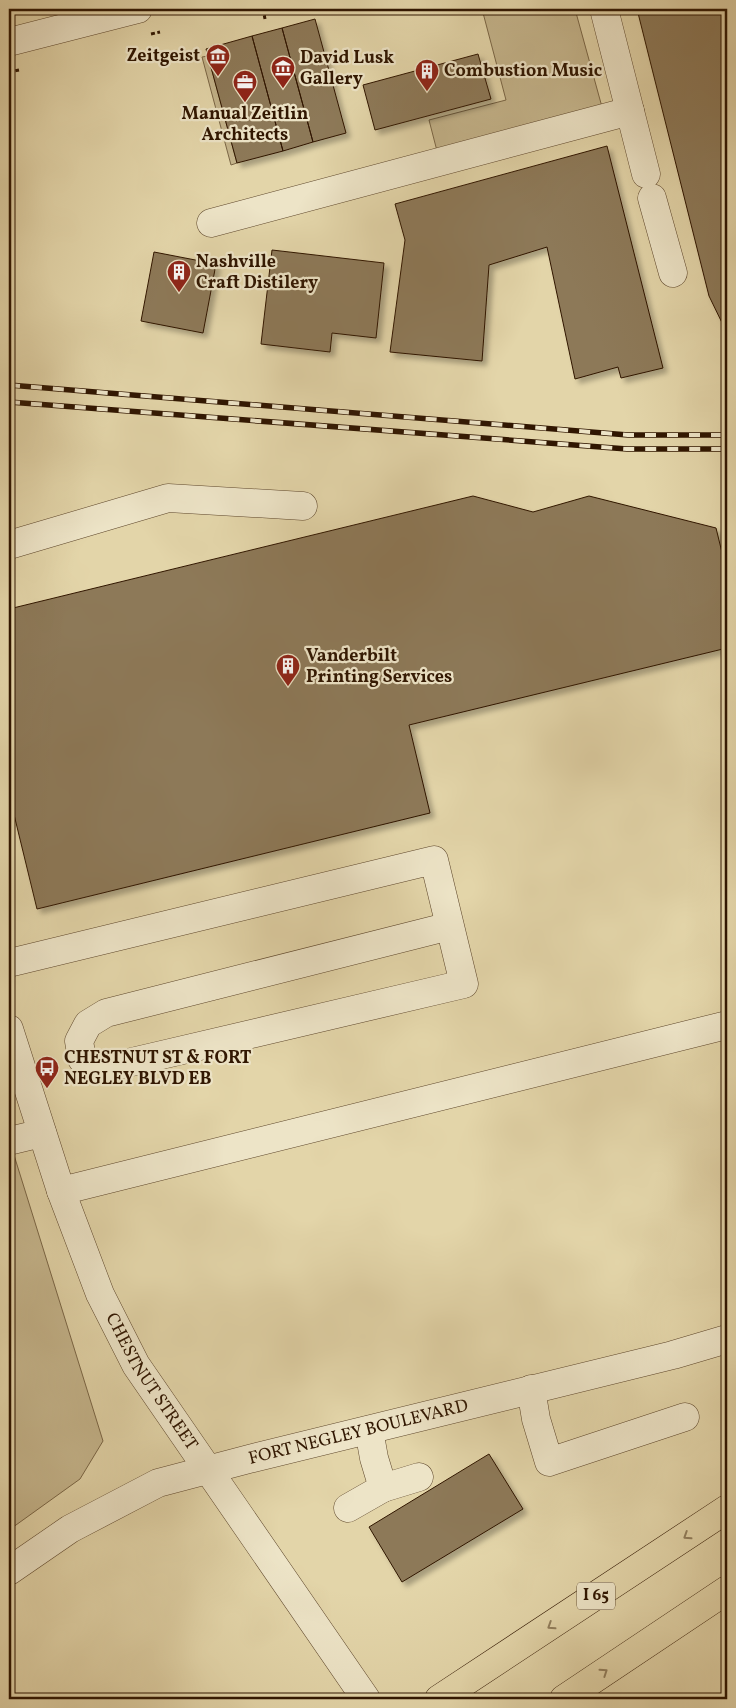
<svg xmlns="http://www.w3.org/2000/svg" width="736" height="1708" font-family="Vollkorn,serif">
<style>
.green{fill:#c5b58c;stroke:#7a6646}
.building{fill:#8d7958;stroke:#301601;filter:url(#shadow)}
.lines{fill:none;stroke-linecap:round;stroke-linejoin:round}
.minor-casing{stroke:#5d462b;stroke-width:29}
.highway-casing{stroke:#301601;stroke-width:29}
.path{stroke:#301601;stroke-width:3;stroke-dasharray:4 2.5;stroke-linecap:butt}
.minor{stroke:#ede4c7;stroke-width:28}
.highway{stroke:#e3d5a9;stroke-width:28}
.rail-casing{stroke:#301601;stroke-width:5.5}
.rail{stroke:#ede4c7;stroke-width:4;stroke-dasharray:11;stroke-linecap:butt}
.oneway{stroke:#927f5d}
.labels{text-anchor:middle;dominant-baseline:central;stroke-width:4.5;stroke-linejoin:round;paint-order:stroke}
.shield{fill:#ede4c7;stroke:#69543c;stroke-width:1}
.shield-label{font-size:16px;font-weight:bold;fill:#301601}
.poi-label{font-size:18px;font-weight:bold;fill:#301601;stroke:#ede4c7;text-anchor:start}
.street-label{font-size:18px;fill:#301601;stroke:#ede4c7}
</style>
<defs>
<filter id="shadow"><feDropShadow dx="4.5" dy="4.5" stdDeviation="2.5" flood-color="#0004"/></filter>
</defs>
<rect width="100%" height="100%" fill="#e3d5a9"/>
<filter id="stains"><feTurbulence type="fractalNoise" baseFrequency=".004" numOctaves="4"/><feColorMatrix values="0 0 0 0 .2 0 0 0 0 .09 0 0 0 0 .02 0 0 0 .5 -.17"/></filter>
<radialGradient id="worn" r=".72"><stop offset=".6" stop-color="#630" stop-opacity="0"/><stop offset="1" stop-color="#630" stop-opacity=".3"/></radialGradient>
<path class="green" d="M 482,9 L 575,9 L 602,107 L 437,151 L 429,120 L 506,100 Z
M 208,56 L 237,163 L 231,165 L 202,57 Z
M 9,1139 L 103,1441 L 80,1479 L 9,1530 Z"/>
<path class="building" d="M 637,9 L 727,9 L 727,333 L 709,296 Z
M 315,19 L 346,133 L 313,142 L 282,28 Z
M 282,28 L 313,142 L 283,151 L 252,36 Z
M 252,36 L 283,151 L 237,163 L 206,49 Z
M 478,54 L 491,99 L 375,130 L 363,85 Z
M 607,146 L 663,368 L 621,378 L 618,367 L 575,379 L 547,247 L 489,265 L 482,361 L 390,352 L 405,240 L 395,204 Z
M 272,250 L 384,263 L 376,338 L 332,333 L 330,352 L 261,344 Z
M 154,252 L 216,264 L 203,333 L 141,321 Z
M 473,496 L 533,512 L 589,496 L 716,528 L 727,573 L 727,648 L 409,725 L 430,813 L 37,909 L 9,794 L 9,609 Z
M 489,1454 L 523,1509 L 402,1582 L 369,1527 Z"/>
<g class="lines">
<defs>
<g id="minor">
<path d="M 604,9 L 646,174"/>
<path d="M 9,42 L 138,9"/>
<path d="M 652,198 L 673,273"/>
<path d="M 211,223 L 630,111"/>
<path d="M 9,545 L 168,498 L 303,506"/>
<path d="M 9,963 L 434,860 L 464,984 L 106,1068 L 82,1059 L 79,1041 L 88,1024 L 106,1013 L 450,926"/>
<path id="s1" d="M 9,1029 L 61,1191 L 100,1294 L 136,1365 L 366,1699"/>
<path d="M 9,1141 L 42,1133"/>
<path d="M 61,1191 L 727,1025"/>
<path d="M 531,1389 L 536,1419 L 549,1462 L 685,1417"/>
<path d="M 383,1488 L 419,1477"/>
<path d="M 348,1508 L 383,1488 L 374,1458 L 369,1430"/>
<path id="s2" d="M 9,1571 L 70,1529 L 158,1483 L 249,1459 L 673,1355 L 727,1339"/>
</g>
<path id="highway" d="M 439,1699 L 727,1509
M 564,1699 L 727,1590"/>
</defs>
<use href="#minor" class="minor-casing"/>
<use href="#highway" class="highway-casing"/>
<path class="path" d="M 263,9 L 265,19
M 151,34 L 160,32
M 9,72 L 19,70"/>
<use href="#minor" class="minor"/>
<use href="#highway" class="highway"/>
<defs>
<path id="rail" d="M 9,385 L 628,435 L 727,435
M 9,402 L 627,449 L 727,449"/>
</defs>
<use href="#rail" class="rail-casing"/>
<use href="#rail" class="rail"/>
</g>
<defs><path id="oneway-chevron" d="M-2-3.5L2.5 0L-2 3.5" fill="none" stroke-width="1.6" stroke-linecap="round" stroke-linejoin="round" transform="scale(1.25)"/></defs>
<g class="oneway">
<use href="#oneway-chevron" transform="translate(687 1536) rotate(147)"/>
<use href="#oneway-chevron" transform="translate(551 1626) rotate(147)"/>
<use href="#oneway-chevron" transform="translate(604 1672) rotate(-34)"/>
</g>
<defs>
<symbol id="museum-pin" viewBox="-11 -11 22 30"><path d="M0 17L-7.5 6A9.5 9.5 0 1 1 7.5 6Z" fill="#8f2418" stroke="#ede4c7"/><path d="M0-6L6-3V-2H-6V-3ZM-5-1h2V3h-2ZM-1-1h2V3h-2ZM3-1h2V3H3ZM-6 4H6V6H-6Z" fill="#fff"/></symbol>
<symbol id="building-pin" viewBox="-11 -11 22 30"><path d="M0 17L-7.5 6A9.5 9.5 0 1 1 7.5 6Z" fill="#8f2418" stroke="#ede4c7"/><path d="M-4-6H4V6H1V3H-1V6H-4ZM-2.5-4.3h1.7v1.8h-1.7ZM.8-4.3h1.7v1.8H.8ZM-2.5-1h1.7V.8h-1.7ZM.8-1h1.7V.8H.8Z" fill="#fff"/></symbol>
<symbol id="office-pin" viewBox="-11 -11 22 30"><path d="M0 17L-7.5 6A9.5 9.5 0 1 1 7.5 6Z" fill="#8f2418" stroke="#ede4c7"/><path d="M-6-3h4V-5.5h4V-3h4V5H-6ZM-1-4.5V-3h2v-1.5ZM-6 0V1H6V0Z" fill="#fff"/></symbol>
<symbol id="bus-pin" viewBox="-11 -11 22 30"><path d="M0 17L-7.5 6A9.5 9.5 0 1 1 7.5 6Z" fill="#8f2418" stroke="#ede4c7"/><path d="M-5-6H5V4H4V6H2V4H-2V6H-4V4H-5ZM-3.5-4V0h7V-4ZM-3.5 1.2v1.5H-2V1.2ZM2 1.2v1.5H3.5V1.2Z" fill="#fff"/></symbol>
</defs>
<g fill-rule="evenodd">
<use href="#museum-pin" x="204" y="42" width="28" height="38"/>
<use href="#museum-pin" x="269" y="54" width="28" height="38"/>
<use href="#building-pin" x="413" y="57" width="28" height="38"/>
<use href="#office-pin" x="231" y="68" width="28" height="38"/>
<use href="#building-pin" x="165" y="258" width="28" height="38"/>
<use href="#building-pin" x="274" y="652" width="28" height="38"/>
<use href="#bus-pin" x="33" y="1054" width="28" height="38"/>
</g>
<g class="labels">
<rect class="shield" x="577" y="1582.5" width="38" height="27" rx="4"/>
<g class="shield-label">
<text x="596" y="1596">I 65</text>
</g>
<g class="poi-label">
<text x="200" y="56" text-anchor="end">Zeitgeist</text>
<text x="300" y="58">David Lusk<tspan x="300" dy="21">Gallery</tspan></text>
<text x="444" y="71">Combustion Music</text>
<text x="245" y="114" text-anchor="middle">Manual Zeitlin<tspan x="245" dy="21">Architects</tspan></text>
<text x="196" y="262">Nashville<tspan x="196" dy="21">Craft Distilery</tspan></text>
<text x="306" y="656">Vanderbilt<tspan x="306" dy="21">Printing Services</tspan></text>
<text x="64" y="1058">CHESTNUT ST &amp; FORT<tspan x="64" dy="21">NEGLEY BLVD EB</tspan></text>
</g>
<g class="street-label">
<text stroke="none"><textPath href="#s1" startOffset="382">CHESTNUT STREET</textPath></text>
<text stroke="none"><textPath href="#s2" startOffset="380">FORT NEGLEY BOULEVARD</textPath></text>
</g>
</g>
<rect width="736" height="1708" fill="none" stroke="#e3d5a9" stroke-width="30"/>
<rect x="10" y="10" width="716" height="1688" fill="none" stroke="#301601" stroke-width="2.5"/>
<rect x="15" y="15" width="706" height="1678" fill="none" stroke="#301601"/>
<rect width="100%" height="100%" filter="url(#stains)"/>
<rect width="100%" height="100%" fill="url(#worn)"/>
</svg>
